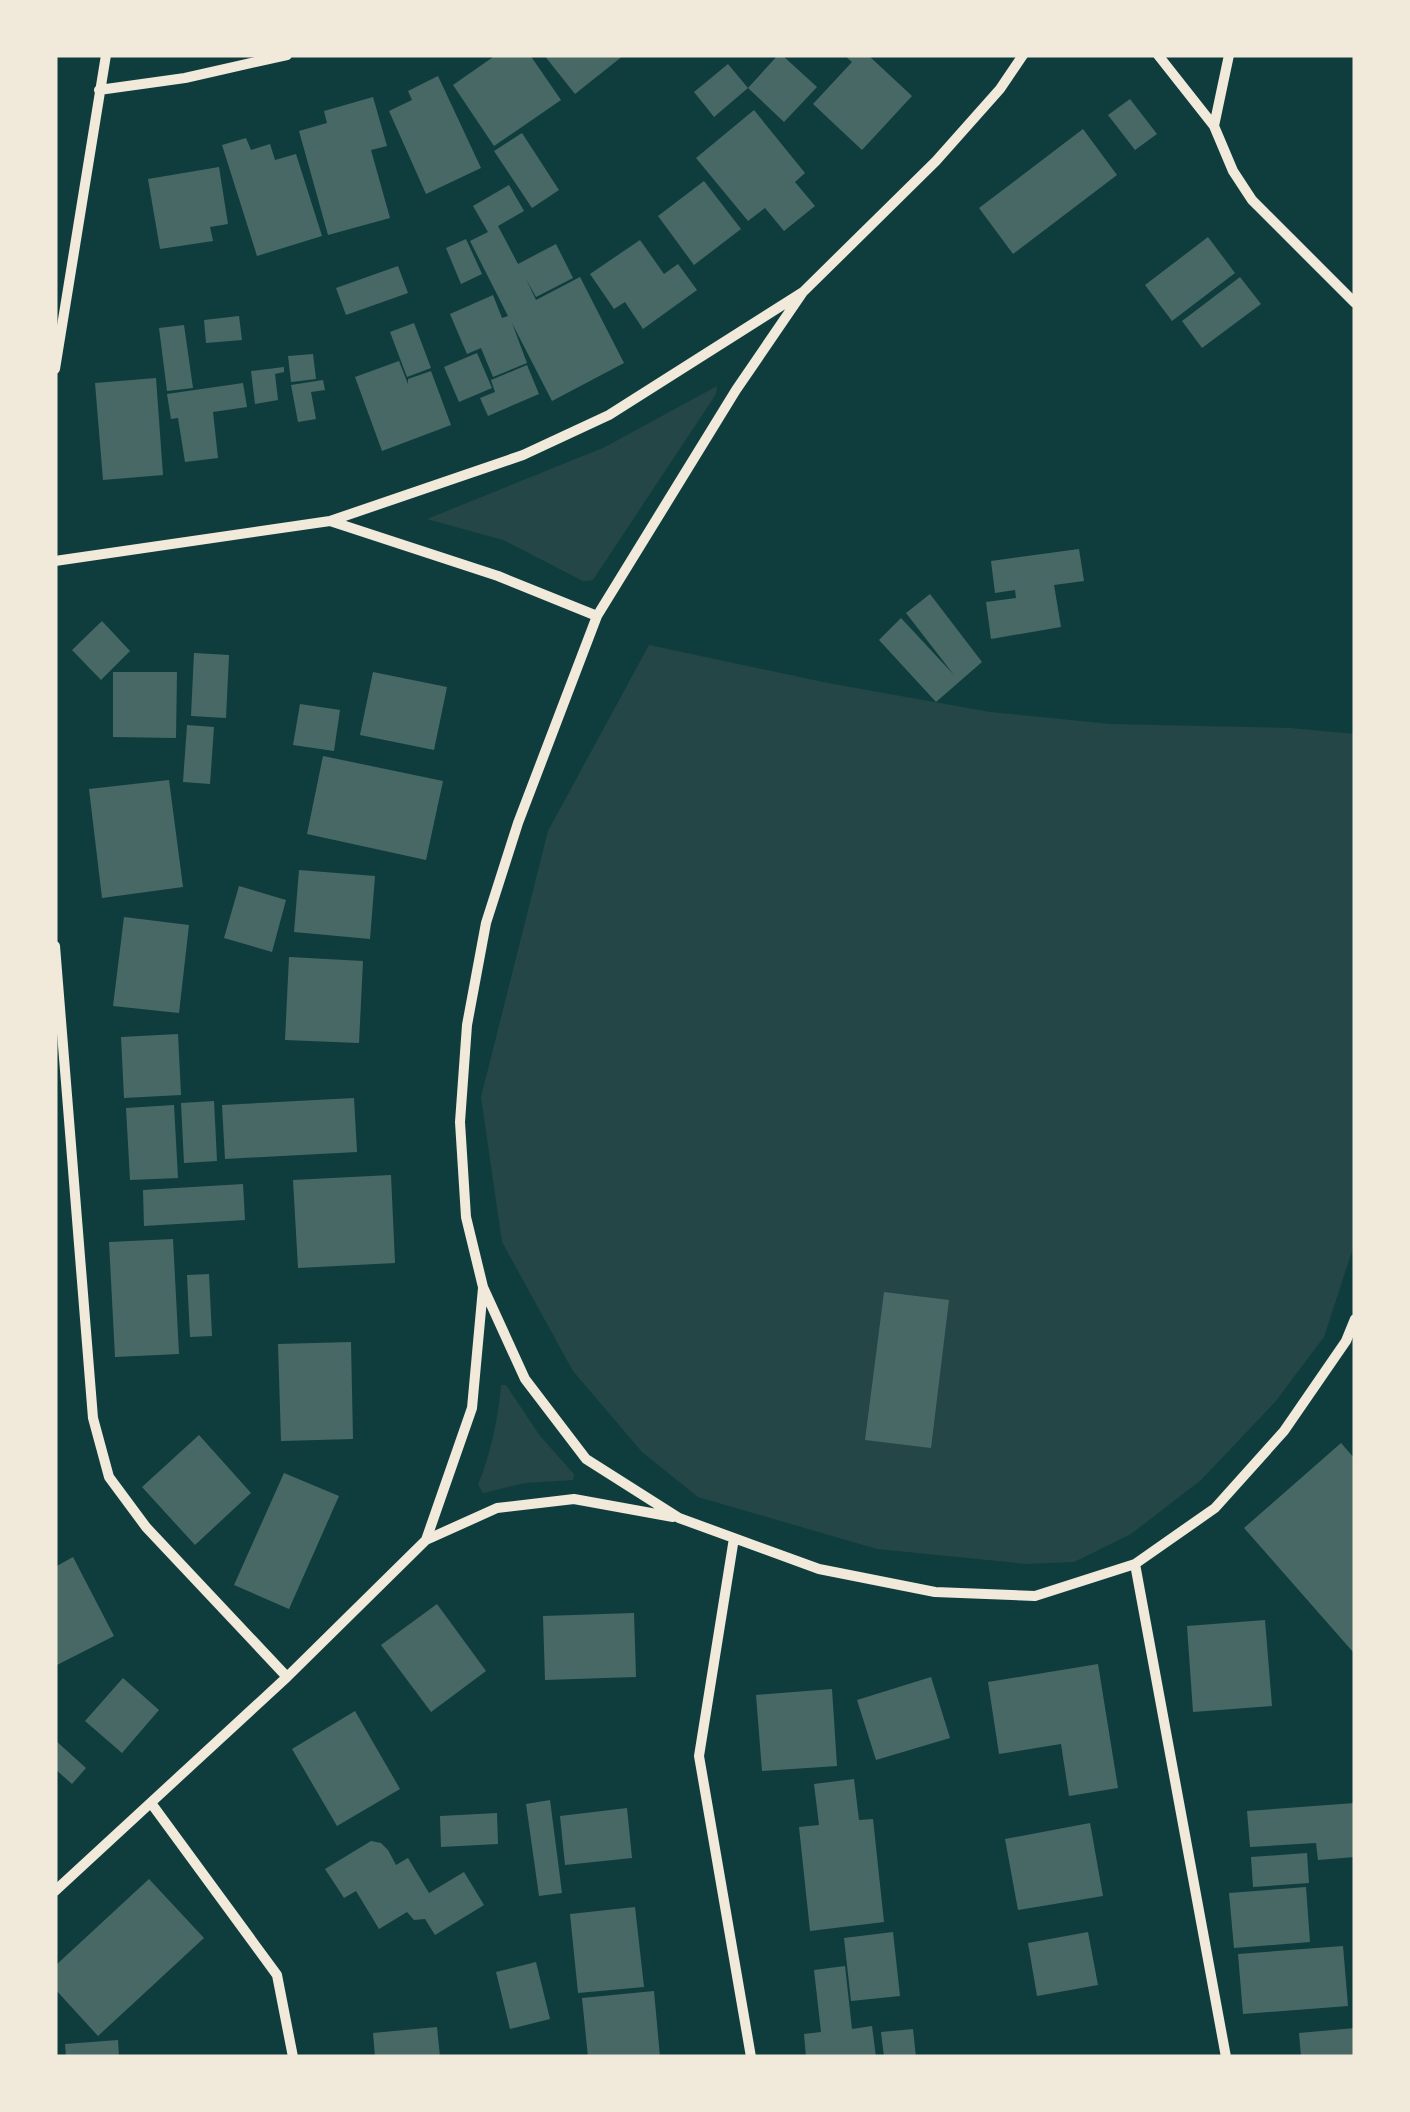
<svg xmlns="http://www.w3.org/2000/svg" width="1410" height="2112" font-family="Ubuntu,sans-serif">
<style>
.green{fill:#244646}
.building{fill:#486865}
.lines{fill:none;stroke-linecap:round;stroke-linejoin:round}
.minor{stroke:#f1e9da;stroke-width:10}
</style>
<rect width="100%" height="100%" fill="#0f3d3e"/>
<path class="green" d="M 717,386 L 716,394 L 593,580 L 583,581 L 503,540 L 427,519 L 605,447 Z
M 649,645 L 828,683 L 990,712 L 1110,724 L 1290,728 L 1355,734 L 1355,1242 L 1324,1337 L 1275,1402 L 1201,1480 L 1131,1534 L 1074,1562 L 1027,1564 L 877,1549 L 698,1497 L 642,1452 L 573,1371 L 502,1242 L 481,1097 L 548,831 Z
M 501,1385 L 506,1385 L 540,1436 L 574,1474 L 573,1480 L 525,1483 L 483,1493 L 478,1485 C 491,1452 498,1420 501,1385 Z"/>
<path class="building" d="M 496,55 L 530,55 L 561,100 L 494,146 L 453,85 Z
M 544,55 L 624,55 L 575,94 Z
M 778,55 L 782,55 L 817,87 L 784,122 L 748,88 Z
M 844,55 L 868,55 L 912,96 L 862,150 L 813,104 L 852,62 Z
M 728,64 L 748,88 L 714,117 L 694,92 Z
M 438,76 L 481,168 L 426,194 L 389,111 L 412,100 L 408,91 Z
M 373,97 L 387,146 L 371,150 L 390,218 L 328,235 L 299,131 L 327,123 L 324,111 Z
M 1130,99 L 1157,134 L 1135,150 L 1108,115 Z
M 754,110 L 805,173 L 795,182 L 815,206 L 784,231 L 765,208 L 748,221 L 696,158 Z
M 1083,129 L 1117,175 L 1013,254 L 979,208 Z
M 522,133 L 559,190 L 532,208 L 494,151 Z
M 246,138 L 251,150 L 270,144 L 275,160 L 296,154 L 322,236 L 257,256 L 222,145 Z
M 219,167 L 228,224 L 210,227 L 213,241 L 160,249 L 148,179 Z
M 704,181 L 741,229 L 694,265 L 658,216 Z
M 509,185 L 524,211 L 498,226 L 518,264 L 556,244 L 573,278 L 536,297 L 526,279 L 536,300 L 580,277 L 624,363 L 552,401 L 512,323 L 527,363 L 493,377 L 481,348 L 467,354 L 450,314 L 493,295 L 502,318 L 508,316 L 470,241 L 488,232 L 473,206 Z
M 1208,237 L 1235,273 L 1172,321 L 1145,285 Z
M 466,239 L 482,274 L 461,284 L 446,248 Z
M 640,240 L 664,274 L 678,264 L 697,290 L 643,329 L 625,302 L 614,309 L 590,274 Z
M 398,266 L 408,293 L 346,315 L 336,288 Z
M 1240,277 L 1261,304 L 1202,348 L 1182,321 Z
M 239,316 L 242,340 L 206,343 L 204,320 Z
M 414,323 L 431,368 L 407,377 L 390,332 Z
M 184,325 L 193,388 L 167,391 L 159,328 Z
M 477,353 L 492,388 L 459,402 L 444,367 Z
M 313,354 L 316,379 L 291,382 L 288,356 Z
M 399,361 L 408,384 L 408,379 L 431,371 L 451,425 L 382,451 L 355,377 Z
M 527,365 L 539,394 L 488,416 L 480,398 L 495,392 L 491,380 Z
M 284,367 L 284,372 L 275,374 L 278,400 L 255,404 L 251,371 Z
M 156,378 L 163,475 L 103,480 L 95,383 Z
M 323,380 L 325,390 L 311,392 L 316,419 L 298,422 L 291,385 Z
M 243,383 L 247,407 L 213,412 L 218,458 L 185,462 L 178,418 L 171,419 L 167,394 Z
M 1079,549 L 1084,581 L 1054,585 L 1061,627 L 991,639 L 986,602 L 1016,598 L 1015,590 L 995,593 L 991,561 Z
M 930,594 L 982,662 L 936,702 L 879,640 L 901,618 L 954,675 L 906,613 Z
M 102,621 L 130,651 L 101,680 L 72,650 Z
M 194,653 L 229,655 L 226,718 L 191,716 Z
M 113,672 L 177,672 L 176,738 L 113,737 Z
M 373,672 L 447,687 L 434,750 L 360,735 Z
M 300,704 L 340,710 L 334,751 L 293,745 Z
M 187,725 L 214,727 L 210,784 L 183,782 Z
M 323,756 L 443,781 L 426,860 L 307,834 Z
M 169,780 L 183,887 L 102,898 L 89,789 Z
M 299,870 L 375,876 L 370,939 L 294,932 Z
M 239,886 L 286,900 L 272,952 L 224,938 Z
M 124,917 L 189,925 L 179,1013 L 113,1006 Z
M 289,957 L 363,961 L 359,1043 L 285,1040 Z
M 178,1034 L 181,1095 L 124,1098 L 121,1037 Z
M 354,1098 L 357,1152 L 225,1159 L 222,1105 Z
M 214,1101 L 217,1161 L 184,1163 L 181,1103 Z
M 174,1105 L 178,1178 L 130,1180 L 126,1108 Z
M 391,1175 L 395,1263 L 298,1268 L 293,1180 Z
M 243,1184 L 245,1220 L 144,1226 L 143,1190 Z
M 173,1239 L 179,1354 L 115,1357 L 109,1242 Z
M 209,1274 L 212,1336 L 190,1337 L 187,1275 Z
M 884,1292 L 949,1300 L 931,1448 L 865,1440 Z
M 351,1342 L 353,1439 L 281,1441 L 278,1344 Z
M 199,1435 L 251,1493 L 195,1545 L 142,1487 Z
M 1341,1443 L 1355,1459 L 1355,1650 L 1353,1652 L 1244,1528 Z
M 284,1473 L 339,1496 L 289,1609 L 234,1585 Z
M 73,1557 L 114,1636 L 55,1666 L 55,1567 Z
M 437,1604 L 486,1671 L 431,1712 L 381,1645 Z
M 634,1613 L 636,1677 L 545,1680 L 543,1616 Z
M 1265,1620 L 1272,1706 L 1193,1712 L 1187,1626 Z
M 1098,1664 L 1118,1788 L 1069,1796 L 1061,1744 L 999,1754 L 988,1682 Z
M 931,1677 L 950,1738 L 876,1760 L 857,1700 Z
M 123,1678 L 159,1710 L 122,1753 L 85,1721 Z
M 832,1689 L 837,1766 L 762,1771 L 756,1695 Z
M 355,1711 L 400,1789 L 337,1826 L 292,1749 Z
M 55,1740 L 86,1768 L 72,1784 L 55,1769 Z
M 854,1779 L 859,1820 L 873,1819 L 884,1922 L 810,1931 L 799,1827 L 819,1825 L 814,1784 Z
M 550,1800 L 562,1893 L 539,1896 L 526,1804 Z
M 1355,1803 L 1355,1857 L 1318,1860 L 1316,1843 L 1250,1847 L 1247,1811 Z
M 627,1808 L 632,1858 L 565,1865 L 560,1816 Z
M 497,1813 L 498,1844 L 441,1847 L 440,1816 Z
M 1090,1823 L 1103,1896 L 1018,1910 L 1005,1839 Z
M 371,1841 L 381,1843 L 388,1850 L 396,1865 L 408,1858 L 429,1893 L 464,1872 L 484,1905 L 435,1935 L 425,1919 L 414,1920 L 407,1912 L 379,1929 L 356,1891 L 344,1898 L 325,1869 Z
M 1307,1853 L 1309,1883 L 1253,1887 L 1251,1857 Z
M 149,1879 L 204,1938 L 98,2036 L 55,1989 L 55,1966 Z
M 1306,1887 L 1310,1942 L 1234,1948 L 1229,1893 Z
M 635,1907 L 644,1987 L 578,1993 L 570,1914 Z
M 893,1932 L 900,1996 L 851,2001 L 844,1938 Z
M 1088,1932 L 1098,1985 L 1037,1996 L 1028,1943 Z
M 1343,1946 L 1348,2006 L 1243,2014 L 1238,1954 Z
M 536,1962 L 550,2019 L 510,2029 L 496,1972 Z
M 845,1966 L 852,2029 L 872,2026 L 876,2057 L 806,2057 L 804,2034 L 821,2032 L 814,1970 Z
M 654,1991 L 660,2057 L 588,2057 L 582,1998 Z
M 437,2027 L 440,2057 L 375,2057 L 373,2033 Z
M 1355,2028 L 1355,2057 L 1301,2057 L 1299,2033 Z
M 913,2029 L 916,2057 L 884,2057 L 881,2032 Z
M 118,2040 L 119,2057 L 66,2057 L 65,2044 Z"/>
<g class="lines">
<path class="minor" d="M 1158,55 L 1214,126
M 1229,55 L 1214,126 L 1233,171 L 1252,200 L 1355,303
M 99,90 L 185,78 L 287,55
M 803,292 L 736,390 L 597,616 L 518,823 L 486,923 L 467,1025 L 460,1122 L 466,1217 L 483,1287 L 525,1379 L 586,1459 L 679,1518 L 819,1569 L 935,1592 L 1035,1596 L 1135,1564 L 1215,1508 L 1284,1431 L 1346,1341 L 1355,1319
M 55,369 L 106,55
M 330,521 L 498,576 L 597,616
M 55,561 L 330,521 L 523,455 L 609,415 L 803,292 L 936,161 L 1000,89 L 1023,55
M 55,946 L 93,1418 L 109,1477 L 146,1527 L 287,1677
M 734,1538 L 699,1756 L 751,2057
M 426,1540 L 497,1508 L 574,1499 L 673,1517
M 1135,1564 L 1226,2057
M 151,1803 L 277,1975 L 293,2057
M 55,1891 L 287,1677 L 426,1540 L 472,1408 L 483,1288"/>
</g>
<rect width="1410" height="2112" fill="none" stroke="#f1e9da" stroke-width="115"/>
</svg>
